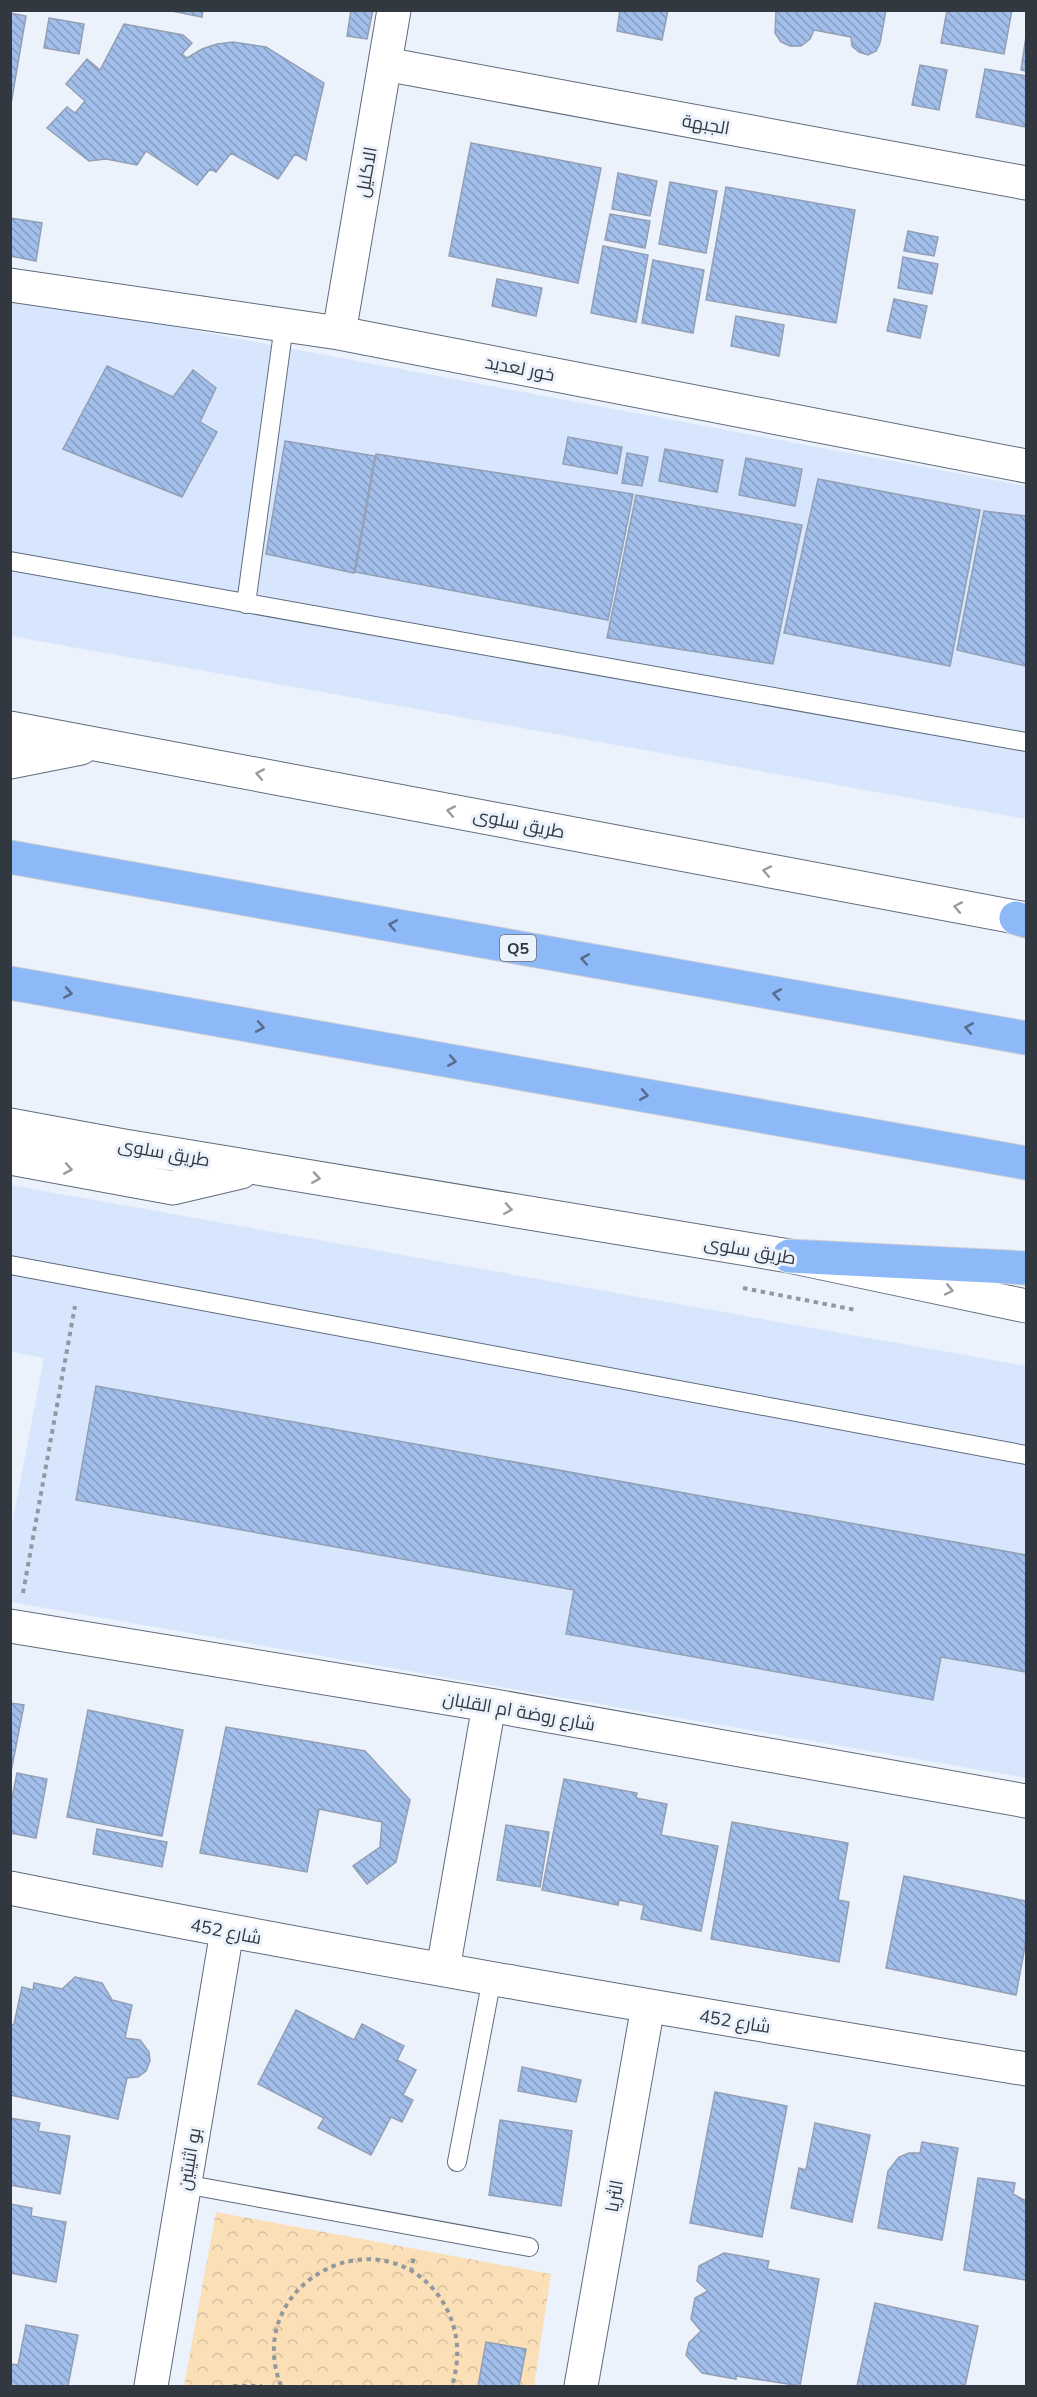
<svg xmlns="http://www.w3.org/2000/svg" width="1037" height="2397" font-family="Mulish,Cairo,sans-serif">
<style>
.built{fill:#d7e6fd}
.park{fill:url(#park-crowns)}
.building{fill:url(#building-back-hatch);stroke:#929fb4;stroke-width:1.5}
.lines{fill:none;stroke-linecap:round;stroke-linejoin:round}
.service-casing{stroke:#5f6c7f;stroke-width:20}
.minor-casing{stroke:#5f6c7f;stroke-width:35}
.secondary-casing{stroke:#5f6c7f;stroke-width:35}
.motorway-casing{stroke:#cecfd1;stroke-width:35}
.path{stroke:#9298a0;stroke-width:4;stroke-dasharray:4.5 4.5;stroke-linecap:butt}
.service{stroke:#fff;stroke-width:18}
.minor{stroke:#fff;stroke-width:33}
.secondary{stroke:#fff;stroke-width:33}
.motorway{stroke:#8eb9f9;stroke-width:33}
.oneway{stroke:#989ca0}
.oneway2{stroke:#576c8a}
.labels{text-anchor:middle;dominant-baseline:central;stroke-width:6;stroke-linejoin:round;paint-order:stroke}
.shield{fill:#ecf2fb;stroke:#6a7078;stroke-width:1.5}
.shield-label{font-size:16px;font-weight:bold;fill:#323840}
.street-label{font-size:18px;fill:#323840;stroke:#ecf2fb}
</style>
<defs>
<pattern id="park-crowns" width="20" height="18" patternUnits="userSpaceOnUse" patternTransform="scale(1.5)"><rect width="20" height="18" fill="#fadfb7"/><path d="M2 6a3 3 0 1 1 6 0M12 15a3 3 0 1 1 6 0" fill="none" stroke="#d7c09e"/></pattern>
<pattern id="building-back-hatch" width="6" height="6" patternUnits="userSpaceOnUse" patternTransform="scale(1.5)"><rect width="6" height="6" fill="#a2bfeb"/><path d="M-1 5l2 2M0 0l6 6M5-1l2 2" fill="none" stroke="#859cc0"/></pattern>
</defs>
<rect width="100%" height="100%" fill="#ecf2fb"/>
<path class="built" d="M 10,296 L 1026,486 L 1026,819 L 11,636 Z
M 10,1185 L 1026,1366 L 1026,1778 L 11,1602 L 11,1529 L 44,1358 L 11,1352 Z"/>
<path class="park" d="M 216,2212 L 551,2274 L 534,2386 L 184,2386 Z"/>
<path class="building" d="M 167,10 L 203,10 L 202,17 Z
M 351,10 L 373,10 L 367,39 L 347,36 Z
M 620,10 L 668,10 L 662,40 L 617,31 Z
M 776,10 L 886,10 L 880,43 L 876,51 L 868,55 L 859,52 L 852,46 L 851,37 L 814,30 L 810,39 L 801,46 L 790,46 L 781,42 L 775,33 Z
M 947,10 L 1012,10 L 1004,54 L 941,43 Z
M 10,13 L 26,16 L 10,110 Z
M 49,18 L 84,24 L 79,54 L 44,48 Z
M 124,24 L 183,35 L 192,43 L 182,54 L 187,58 L 202,49 L 217,44 L 233,42 L 266,47 L 324,83 L 306,160 L 295,154 L 278,179 L 231,153 L 216,172 L 210,169 L 197,185 L 146,151 L 137,165 L 106,159 L 89,161 L 47,128 L 67,107 L 75,113 L 85,101 L 66,84 L 87,59 L 100,70 Z
M 1026,36 L 1026,71 L 1021,70 Z
M 920,65 L 947,70 L 939,110 L 912,105 Z
M 985,69 L 1026,76 L 1026,127 L 976,117 Z
M 471,143 L 601,168 L 578,283 L 449,256 Z
M 618,173 L 657,181 L 650,216 L 612,209 Z
M 670,182 L 717,191 L 706,253 L 659,244 Z
M 726,187 L 855,210 L 836,323 L 706,300 Z
M 610,214 L 650,221 L 645,248 L 605,240 Z
M 10,218 L 42,223 L 36,261 L 10,256 Z
M 908,231 L 938,237 L 934,256 L 904,251 Z
M 603,246 L 648,255 L 636,322 L 591,313 Z
M 903,257 L 938,264 L 932,294 L 898,288 Z
M 653,260 L 704,270 L 693,333 L 642,323 Z
M 497,279 L 542,288 L 536,316 L 492,306 Z
M 894,299 L 927,306 L 920,338 L 887,331 Z
M 736,316 L 784,325 L 779,356 L 731,346 Z
M 107,366 L 173,397 L 193,370 L 216,388 L 200,422 L 217,432 L 182,497 L 63,449 Z
M 568,437 L 622,447 L 617,474 L 563,464 Z
M 285,441 L 375,456 L 354,573 L 266,554 Z
M 665,449 L 723,460 L 717,492 L 659,481 Z
M 627,453 L 648,457 L 642,486 L 622,483 Z
M 376,454 L 633,494 L 608,620 L 355,572 Z
M 746,458 L 802,469 L 795,506 L 739,495 Z
M 818,479 L 980,510 L 950,666 L 784,633 Z
M 636,495 L 802,525 L 773,664 L 607,638 Z
M 984,511 L 1026,516 L 1026,666 L 957,650 Z
M 96,1386 L 1026,1555 L 1026,1672 L 941,1657 L 933,1700 L 566,1634 L 574,1590 L 76,1500 Z
M 10,1703 L 24,1705 L 10,1777 Z
M 88,1710 L 183,1730 L 162,1836 L 67,1817 Z
M 226,1727 L 365,1751 L 410,1800 L 396,1862 L 367,1884 L 353,1866 L 380,1847 L 382,1822 L 319,1809 L 307,1872 L 200,1853 Z
M 17,1773 L 47,1779 L 36,1838 L 10,1833 L 10,1808 Z
M 564,1779 L 637,1793 L 636,1798 L 667,1804 L 661,1835 L 718,1846 L 701,1931 L 641,1919 L 644,1905 L 619,1900 L 618,1905 L 542,1890 Z
M 732,1822 L 848,1843 L 838,1900 L 849,1902 L 839,1962 L 711,1939 Z
M 506,1825 L 549,1832 L 540,1887 L 497,1880 Z
M 97,1829 L 167,1842 L 162,1867 L 93,1854 Z
M 904,1876 L 1026,1901 L 1026,1941 L 1016,1995 L 886,1968 Z
M 75,1977 L 102,1983 L 112,2000 L 132,2005 L 125,2038 L 140,2040 L 149,2052 L 150,2061 L 146,2071 L 138,2077 L 127,2078 L 118,2119 L 10,2095 L 10,2027 L 14,2024 L 22,1987 L 33,1990 L 34,1983 L 62,1989 Z
M 296,2010 L 354,2040 L 362,2024 L 404,2046 L 397,2060 L 416,2070 L 403,2095 L 413,2100 L 402,2122 L 391,2117 L 371,2155 L 318,2128 L 324,2118 L 258,2084 Z
M 522,2067 L 581,2080 L 576,2102 L 518,2091 Z
M 715,2092 L 787,2106 L 762,2237 L 690,2223 Z
M 10,2118 L 40,2123 L 38,2131 L 70,2136 L 60,2194 L 10,2185 Z
M 500,2120 L 572,2131 L 561,2206 L 489,2195 Z
M 815,2123 L 870,2135 L 852,2222 L 791,2208 L 799,2168 L 806,2170 Z
M 922,2142 L 958,2148 L 942,2240 L 878,2228 L 888,2171 L 899,2157 L 909,2153 L 920,2153 Z
M 978,2178 L 1015,2183 L 1013,2194 L 1026,2201 L 1026,2280 L 964,2270 Z
M 10,2204 L 32,2208 L 31,2216 L 66,2222 L 56,2282 L 10,2273 Z
M 724,2253 L 769,2261 L 767,2269 L 819,2279 L 800,2386 L 736,2376 L 736,2379 L 702,2373 L 686,2355 L 689,2343 L 701,2331 L 691,2319 L 695,2298 L 708,2291 L 697,2281 L 699,2266 Z
M 875,2303 L 978,2326 L 965,2386 L 857,2386 Z
M 26,2325 L 78,2335 L 68,2386 L 10,2386 L 12,2364 L 18,2365 Z
M 486,2342 L 526,2349 L 519,2386 L 478,2386 Z"/>
<g class="lines">
<defs>
<path id="service" d="M 10,561 L 1026,742
M 246,604 L 284,325
M 10,1265 L 1026,1455
M 457,2162 L 492,1978
M 184,2184 L 529,2247"/>
<path id="minor" d="M 385,64 L 1026,183
M 10,285 L 339,333 L 1026,466
M 339,333 L 394,10
M 10,1626 L 489,1705 L 1026,1801
M 10,1888 C 348,1956 687,2013 1026,2069
M 443,1969 L 489,1705
M 151,2386 L 227,1931
M 581,2386 L 648,2006"/>
<path id="secondary" d="M 10,728 L 1026,919
M 10,762 L 81,748
M 10,1125 L 124,1146 L 789,1256 L 1026,1306
M 10,1158 L 173,1188 L 241,1172"/>
<path id="motorway" d="M 10,857 L 1026,1038
M 1016,918 L 1026,921
M 10,983 L 1026,1163
M 789,1256 L 1026,1268"/>
</defs>
<use href="#service" class="service-casing"/>
<use href="#minor" class="minor-casing"/>
<use href="#secondary" class="secondary-casing"/>
<use href="#motorway" class="motorway-casing"/>
<path class="path" d="M 743,1288 L 856,1310
M 23,1593 L 75,1306
M 411,2272 L 414,2255
M 233,2386 L 262,2386
M 281,2386 C 241,2284 380,2210 441,2299 C 459,2327 461,2356 452,2386"/>
<use href="#service" class="service"/>
<use href="#minor" class="minor"/>
<use href="#secondary" class="secondary"/>
<use href="#motorway" class="motorway"/>
</g>
<defs><path id="oneway-chevron" d="M-2-3.5L2.5 0L-2 3.5" fill="none" stroke-width="1.6" stroke-linecap="round" stroke-linejoin="round" transform="scale(1.5)"/></defs>
<g class="oneway">
<use href="#oneway-chevron" transform="translate(260 774) rotate(-169)"/>
<use href="#oneway-chevron" transform="translate(451 811) rotate(-169)"/>
<use href="#oneway-chevron" transform="translate(767 871) rotate(-169)"/>
<use href="#oneway-chevron" transform="translate(958 907) rotate(-169)"/>
<use href="#oneway-chevron" transform="translate(68 1169) rotate(10)"/>
<use href="#oneway-chevron" transform="translate(316 1178) rotate(9)"/>
<use href="#oneway-chevron" transform="translate(508 1209) rotate(9)"/>
<use href="#oneway-chevron" transform="translate(949 1290) rotate(12)"/>
</g>
<g class="oneway2">
<use href="#oneway-chevron" transform="translate(393 925) rotate(-170)"/>
<use href="#oneway-chevron" transform="translate(585 959) rotate(-170)"/>
<use href="#oneway-chevron" transform="translate(68 993) rotate(10)"/>
<use href="#oneway-chevron" transform="translate(777 994) rotate(-170)"/>
<use href="#oneway-chevron" transform="translate(260 1027) rotate(10)"/>
<use href="#oneway-chevron" transform="translate(969 1028) rotate(-170)"/>
<use href="#oneway-chevron" transform="translate(452 1061) rotate(10)"/>
<use href="#oneway-chevron" transform="translate(644 1095) rotate(10)"/>
</g>
<g class="labels">
<rect class="shield" x="500" y="935" width="36" height="26" rx="4.5"/>
<g class="shield-label">
<text x="518" y="948">Q5</text>
</g>
<g class="street-label">
<text transform="translate(706 124) rotate(10)">الجبهة</text>
<text transform="translate(366 172) rotate(-80)">الاكليل</text>
<text transform="translate(520 368) rotate(11)">خور لعديد</text>
<text transform="translate(519 823) rotate(11)">طريق سلوى</text>
<text transform="translate(164 1152) rotate(10)">طريق سلوى</text>
<text transform="translate(750 1250) rotate(10)">طريق سلوى</text>
<text transform="translate(519 1711) rotate(10)">شارع روضة ام القلبان</text>
<text transform="translate(226 1931) rotate(11)">شارع 452</text>
<text transform="translate(735 2021) rotate(9)">شارع 452</text>
<text transform="translate(189 2159) rotate(-80)">بو اثنيتين</text>
<text transform="translate(614 2196) rotate(-80)">الثريا</text>
</g>
</g>
<rect width="1037" height="2397" fill="none" stroke="#323840" stroke-width="24"/>
</svg>
